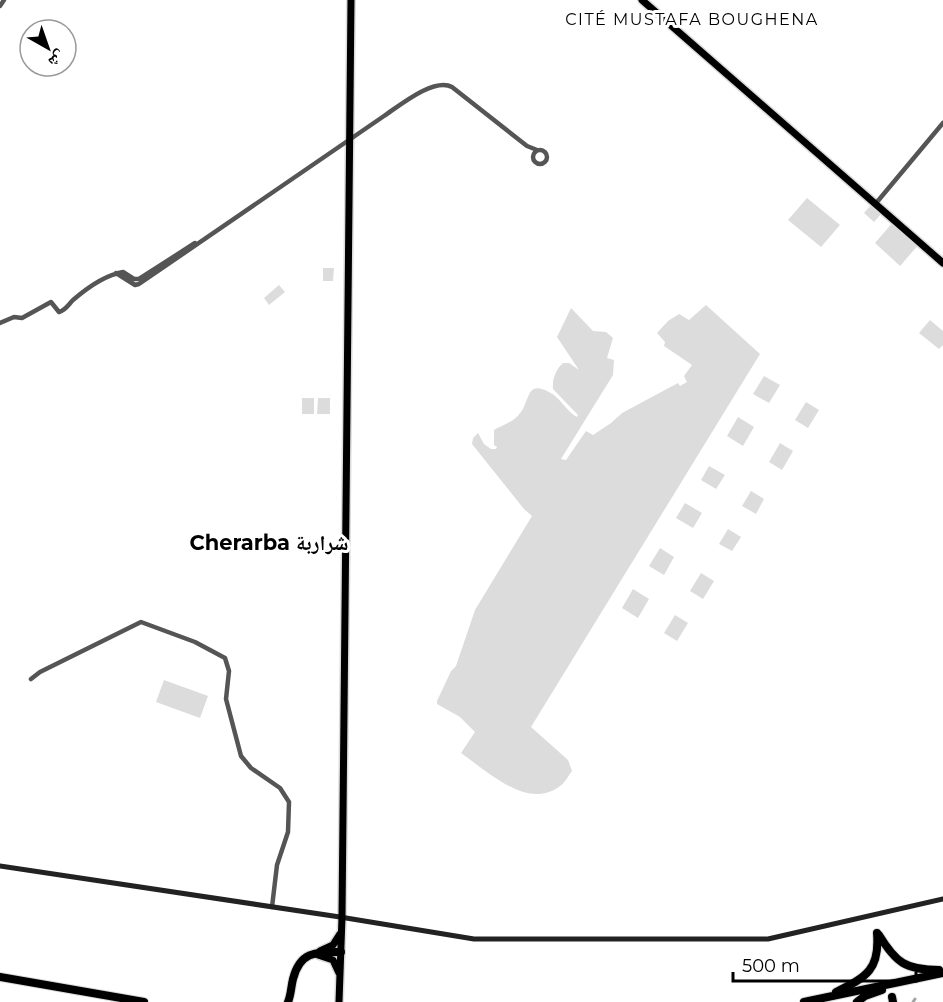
<svg xmlns="http://www.w3.org/2000/svg" width="943" height="1002" font-family="Montserrat,'Noto Naskh Arabic',sans-serif">
<style>
.green{fill:#dcdcdc}
.lines{fill:none;stroke-linecap:round;stroke-linejoin:round}
.canal{stroke:#a3a3a3;stroke-width:3}
.primary-casing{stroke:#dbdbdb;stroke-width:10}
.trunk-casing{stroke:#dbdbdb;stroke-width:10}
.tertiary{stroke:#555;stroke-width:4.5}
.secondary{stroke:#222;stroke-width:5}
.primary{stroke:#000;stroke-width:7}
.trunk{stroke:#000;stroke-width:8}
.labels{text-anchor:middle;dominant-baseline:central;stroke-width:6;stroke-linejoin:round;paint-order:stroke}
.neighbourhood-label{font-size:16px;letter-spacing:1.5px;fill:#000;stroke:#fff}
.district-label{font-size:21px;font-weight:bold;fill:#000;stroke:#fff}
</style>
<rect width="100%" height="100%" fill="#fff"/>
<path class="green" d="M 807,198 L 840,225 L 821,247 L 788,220 Z
M 871,205 L 881,214 L 874,222 L 864,213 Z
M 894,221 L 920,243 L 900,266 L 875,243 Z
M 323,268 L 334,268 L 333,281 L 323,281 Z
M 279,285 L 285,292 L 269,305 L 264,298 Z
M 706,305 L 760,354 L 531,727 L 568,760 L 572,771 C 568,776 565,783 560,786 C 528,811 487,771 461,753 L 475,732 L 460,717 L 437,704 L 437,701 L 451,671 L 456,666 L 475,610 L 532,516 L 524,509 L 472,444 L 473,438 L 478,433 L 484,444 L 491,449 L 496,449 L 497,447 L 494,445 L 494,430 C 503,425 514,422 521,412 C 530,399 527,380 549,392 C 560,397 566,411 577,417 L 578,415 L 553,389 C 552,379 556,369 563,363 L 569,363 L 579,370 L 557,337 L 571,308 L 593,331 L 606,332 L 613,338 L 607,358 L 614,360 L 613,375 L 561,459 L 566,460 L 586,431 L 593,435 L 611,423 L 622,413 L 678,383 L 680,386 L 687,382 L 684,376 L 692,365 L 664,346 L 665,342 L 657,333 L 668,321 L 679,314 L 689,320 Z
M 930,320 L 943,331 L 943,345 L 939,349 L 919,333 Z
M 764,376 L 780,385 L 769,403 L 753,394 Z
M 302,398 L 314,398 L 314,414 L 302,414 Z
M 318,398 L 330,398 L 330,414 L 317,414 Z
M 806,402 L 819,410 L 808,428 L 795,420 Z
M 738,417 L 754,427 L 743,446 L 727,436 Z
M 780,443 L 793,451 L 782,470 L 769,462 Z
M 709,466 L 725,475 L 716,489 L 701,480 Z
M 751,491 L 764,499 L 756,514 L 742,506 Z
M 685,503 L 702,513 L 693,528 L 676,518 Z
M 728,529 L 741,537 L 732,551 L 719,544 Z
M 660,548 L 674,557 L 664,575 L 649,566 Z
M 701,573 L 714,581 L 703,599 L 690,591 Z
M 633,589 L 649,599 L 638,618 L 622,608 Z
M 675,615 L 688,623 L 677,641 L 664,633 Z
M 164,680 L 208,696 L 200,718 L 156,702 Z"/>
<g class="lines">
<path class="canal" d="M 913,1002 L 915,999"/>
<defs>
<path id="primary" d="M 642,0 L 943,263
M 320,951 L 333,945 L 340,934
M 318,955 L 333,960 L 339,973
M 339,1002 L 342,917 L 351,0"/>
<path id="trunk" d="M 879,935 C 896,963 906,970 939,970
M 0,977 L 144,1002
M 836,992 C 867,977 880,969 877,933
M 892,997 L 893,1002
M 288,1002 C 291,995 291,987 293,979 C 300,951 316,952 341,952
M 804,1002 L 943,973
M 857,1002 L 865,996 L 882,990"/>
</defs>
<use href="#primary" class="primary-casing"/>
<use href="#trunk" class="trunk-casing"/>
<path class="tertiary" d="M 0,6 L 4,0
M533 157a7 7 0 1 1 14 0a7 7 0 1 1-14 0Z
M 877,202 L 943,123
M 116,273 L 135,285 L 139,284 L 384,116 C 399,106 434,77 452,87 L 527,146 L 537,150
M 0,323 L 14,317 L 22,318 L 51,302 L 59,312 C 66,310 68,305 73,300 C 87,288 105,275 123,272 L 134,279 L 139,279 L 195,243
M 31,679 L 40,672 L 141,622 L 195,642 L 225,658 L 229,671 L 226,699 L 241,756 L 251,768 L 280,788 L 289,802 L 288,832 L 277,865 L 272,907"/>
<path class="secondary" d="M 0,866 L 340,917 L 474,939 L 768,939 L 943,899"/>
<use href="#primary" class="primary"/>
<use href="#trunk" class="trunk"/>
</g>
<g class="labels">
<g class="neighbourhood-label">
<text x="692" y="19">CITÉ MUSTAFA BOUGHENA</text>
</g>
<g class="district-label">
<text x="269" y="542">Cherarba شراربة</text>
</g>
</g>
<g transform="translate(48 48) rotate(140)"><circle r="28" fill="#ffffff" stroke="#999999" stroke-width="1.5"/>
<path d="M0-4.5L10 22L0 15L-10 22Z" fill="#000000"/>
<text y="-9" font-size="16" font-weight="bold" text-anchor="middle" fill="#000000">ش</text>
</g>
<path d="M733 972v9h183v-9" fill="none" stroke="#000000" stroke-width="3"/>
<text x="742" y="972" font-size="18" fill="#000000" stroke="#ffffff" stroke-width="4.5" paint-order="stroke">500 m</text>
</svg>
